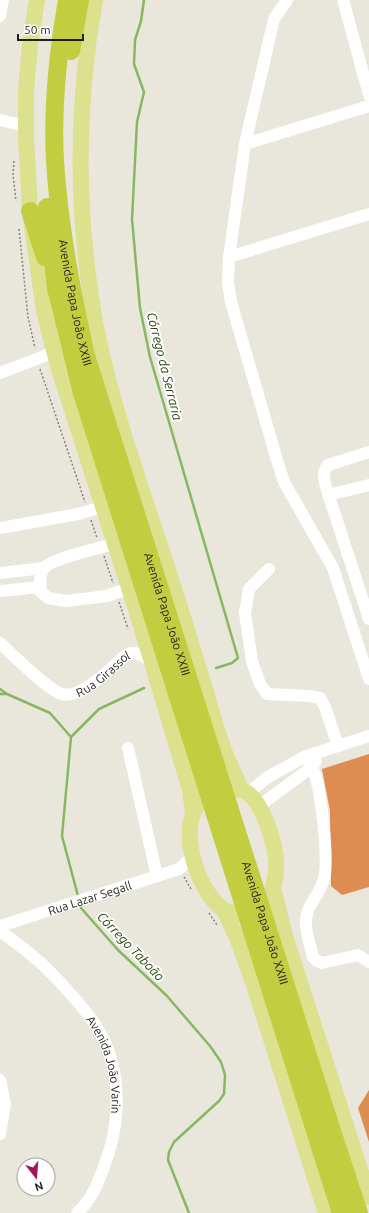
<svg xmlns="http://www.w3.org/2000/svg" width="369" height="1213" font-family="Ubuntu,sans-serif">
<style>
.forest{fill:#de8d50}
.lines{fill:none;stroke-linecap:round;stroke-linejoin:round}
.stream{stroke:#88b762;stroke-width:2.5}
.path{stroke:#85837c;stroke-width:1.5;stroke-dasharray:2 2;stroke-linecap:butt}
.minor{stroke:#fff;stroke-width:12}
.major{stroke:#dbe18c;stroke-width:16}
.highway{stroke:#c3cd40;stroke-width:18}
.labels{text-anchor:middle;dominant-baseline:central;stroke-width:4;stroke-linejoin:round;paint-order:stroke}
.street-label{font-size:12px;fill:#201f1b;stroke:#fff}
.water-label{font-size:13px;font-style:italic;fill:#2a480b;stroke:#fff}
</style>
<rect width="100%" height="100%" fill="#e9e6dc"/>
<path class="forest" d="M 369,754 L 369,887 L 342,895 L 331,886 L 330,811 L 322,769 Z
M 369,1090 L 369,1142 L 358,1108 Z"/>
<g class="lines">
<path class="stream" d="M 144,0 L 141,21 L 135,40 L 134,64 L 144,92 L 137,122 L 132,219 L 140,308 L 150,357 L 238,658 L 232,663 L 216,668
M 0,689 L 7,694 L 50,713 L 71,737 L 62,836 L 78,896
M 0,694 L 7,694
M 71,737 L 99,709 L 144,688
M 80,903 L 81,908 L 118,950 L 167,996 L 210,1046 L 221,1062 L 225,1075 L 224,1094 L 219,1101 L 174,1142 L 169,1152 L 168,1160 L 189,1213"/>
<path class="path" d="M 14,161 L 13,174 L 16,201
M 19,229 L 28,317 L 35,348
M 40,369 L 85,502
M 91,520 L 97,538
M 104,556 L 113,583
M 119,602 L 128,629
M 184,877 L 191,889
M 209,913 L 217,925"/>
<g class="minor">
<path d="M 287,0 L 274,19 L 245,144 L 229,257 L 228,283 L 231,302 L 277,460 L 284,482 L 333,568 L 369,679"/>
<path d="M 343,0 L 369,95"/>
<path d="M 0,16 L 3,0"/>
<path d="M 0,120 L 26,126"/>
<path d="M 245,144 L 369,106"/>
<path d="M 229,257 L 369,214"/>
<path d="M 0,373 L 55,352"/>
<path d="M 369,452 L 328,465 C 322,472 324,479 326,487 L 369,619"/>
<path d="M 328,495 L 369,485"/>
<path d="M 0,528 L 78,514 L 102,507"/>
<path d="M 114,544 C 100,548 52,558 44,568 C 39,575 40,584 41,592 L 48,598 L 66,601 L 107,596 L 129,588"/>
<path d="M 269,569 L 249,589 L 245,613 L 252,661 L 260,684 L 267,694 L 310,696 L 320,698 L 325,707 L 338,746"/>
<path d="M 0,573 L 44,568"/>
<path d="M 0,591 L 40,587"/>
<path id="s1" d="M 0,643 C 13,655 48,690 62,694 C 79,699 105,674 117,663 C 121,659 125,654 132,653 C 138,652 146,658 151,661"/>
<path d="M 128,748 L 157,876"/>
<path d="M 304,757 C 307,760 310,764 312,767 C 321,785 329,860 324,879 C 321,890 315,897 310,906 C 301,923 309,940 313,957 L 317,961 L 322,963 L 358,955 L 369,962"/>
<path d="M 248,793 L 268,777 L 304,757 L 369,736"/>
<path d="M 259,806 L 312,767 L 316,761"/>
<path id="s2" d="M 0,926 L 179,869 L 192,857"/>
<path id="s3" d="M 0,931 C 12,940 25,949 36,959 C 44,965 51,973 58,980 C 72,995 87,1011 98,1029 C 120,1066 121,1112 109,1152 C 101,1175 95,1197 77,1213"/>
<path d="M 0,1080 L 5,1104 L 0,1134"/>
</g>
<path class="major" d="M 37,0 L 30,44 L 26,91 L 26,138 L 30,211 L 44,311 L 58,366 L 139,619 L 175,740 L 190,790 L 193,813
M 95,0 C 78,94 76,188 89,282 C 91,297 93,312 96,327 C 111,402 137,476 161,548 C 181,610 200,671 218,733 L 226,756 L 241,789
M 232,789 C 239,789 244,790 249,794 C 263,806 274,840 276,858 C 277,875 275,892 262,906 C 256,912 247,916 238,914 C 233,913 228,912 224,910 C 196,891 173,819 206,797 C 214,791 223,790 232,789 Z
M 273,888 L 285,936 L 369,1197
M 224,910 L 238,940 L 253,982 L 326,1213"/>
<g class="highway">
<path id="s4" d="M 67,0 C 58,52 52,108 55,161 C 59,226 72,292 86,356 L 331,1128 L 359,1213"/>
<path d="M 71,51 L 80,0"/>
<path d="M 47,207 L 56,288 L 82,393 L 341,1213"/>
<path d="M 30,211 L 45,257"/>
</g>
</g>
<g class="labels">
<g class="street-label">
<text stroke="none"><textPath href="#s4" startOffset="305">Avenida Papa João XXIII</textPath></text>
<text stroke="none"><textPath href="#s4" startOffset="630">Avenida Papa João XXIII</textPath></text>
<text stroke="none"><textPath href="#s1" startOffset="128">Rua Girassol</textPath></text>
<text stroke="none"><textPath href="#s2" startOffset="94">Rua Lazar Segall</textPath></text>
<text stroke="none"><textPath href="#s4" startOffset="954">Avenida Papa João XXIII</textPath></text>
<text stroke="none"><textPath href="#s3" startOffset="176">Avenida João Varin</textPath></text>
</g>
<g class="water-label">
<text transform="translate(165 366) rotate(76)">Córrego da Serraria</text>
<text transform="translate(131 946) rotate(46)">Córrego Taboão</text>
</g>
</g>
<g transform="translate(36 1177) rotate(163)"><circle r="19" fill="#ffffff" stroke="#a6a5a4"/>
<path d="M0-3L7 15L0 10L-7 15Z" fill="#a2135a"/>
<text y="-6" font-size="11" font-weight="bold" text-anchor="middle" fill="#201f1b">N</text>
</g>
<path d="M18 34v6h65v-6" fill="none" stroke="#201f1b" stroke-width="2"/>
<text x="24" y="34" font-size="12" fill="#201f1b" stroke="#ffffff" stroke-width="3" paint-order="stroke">50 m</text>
</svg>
